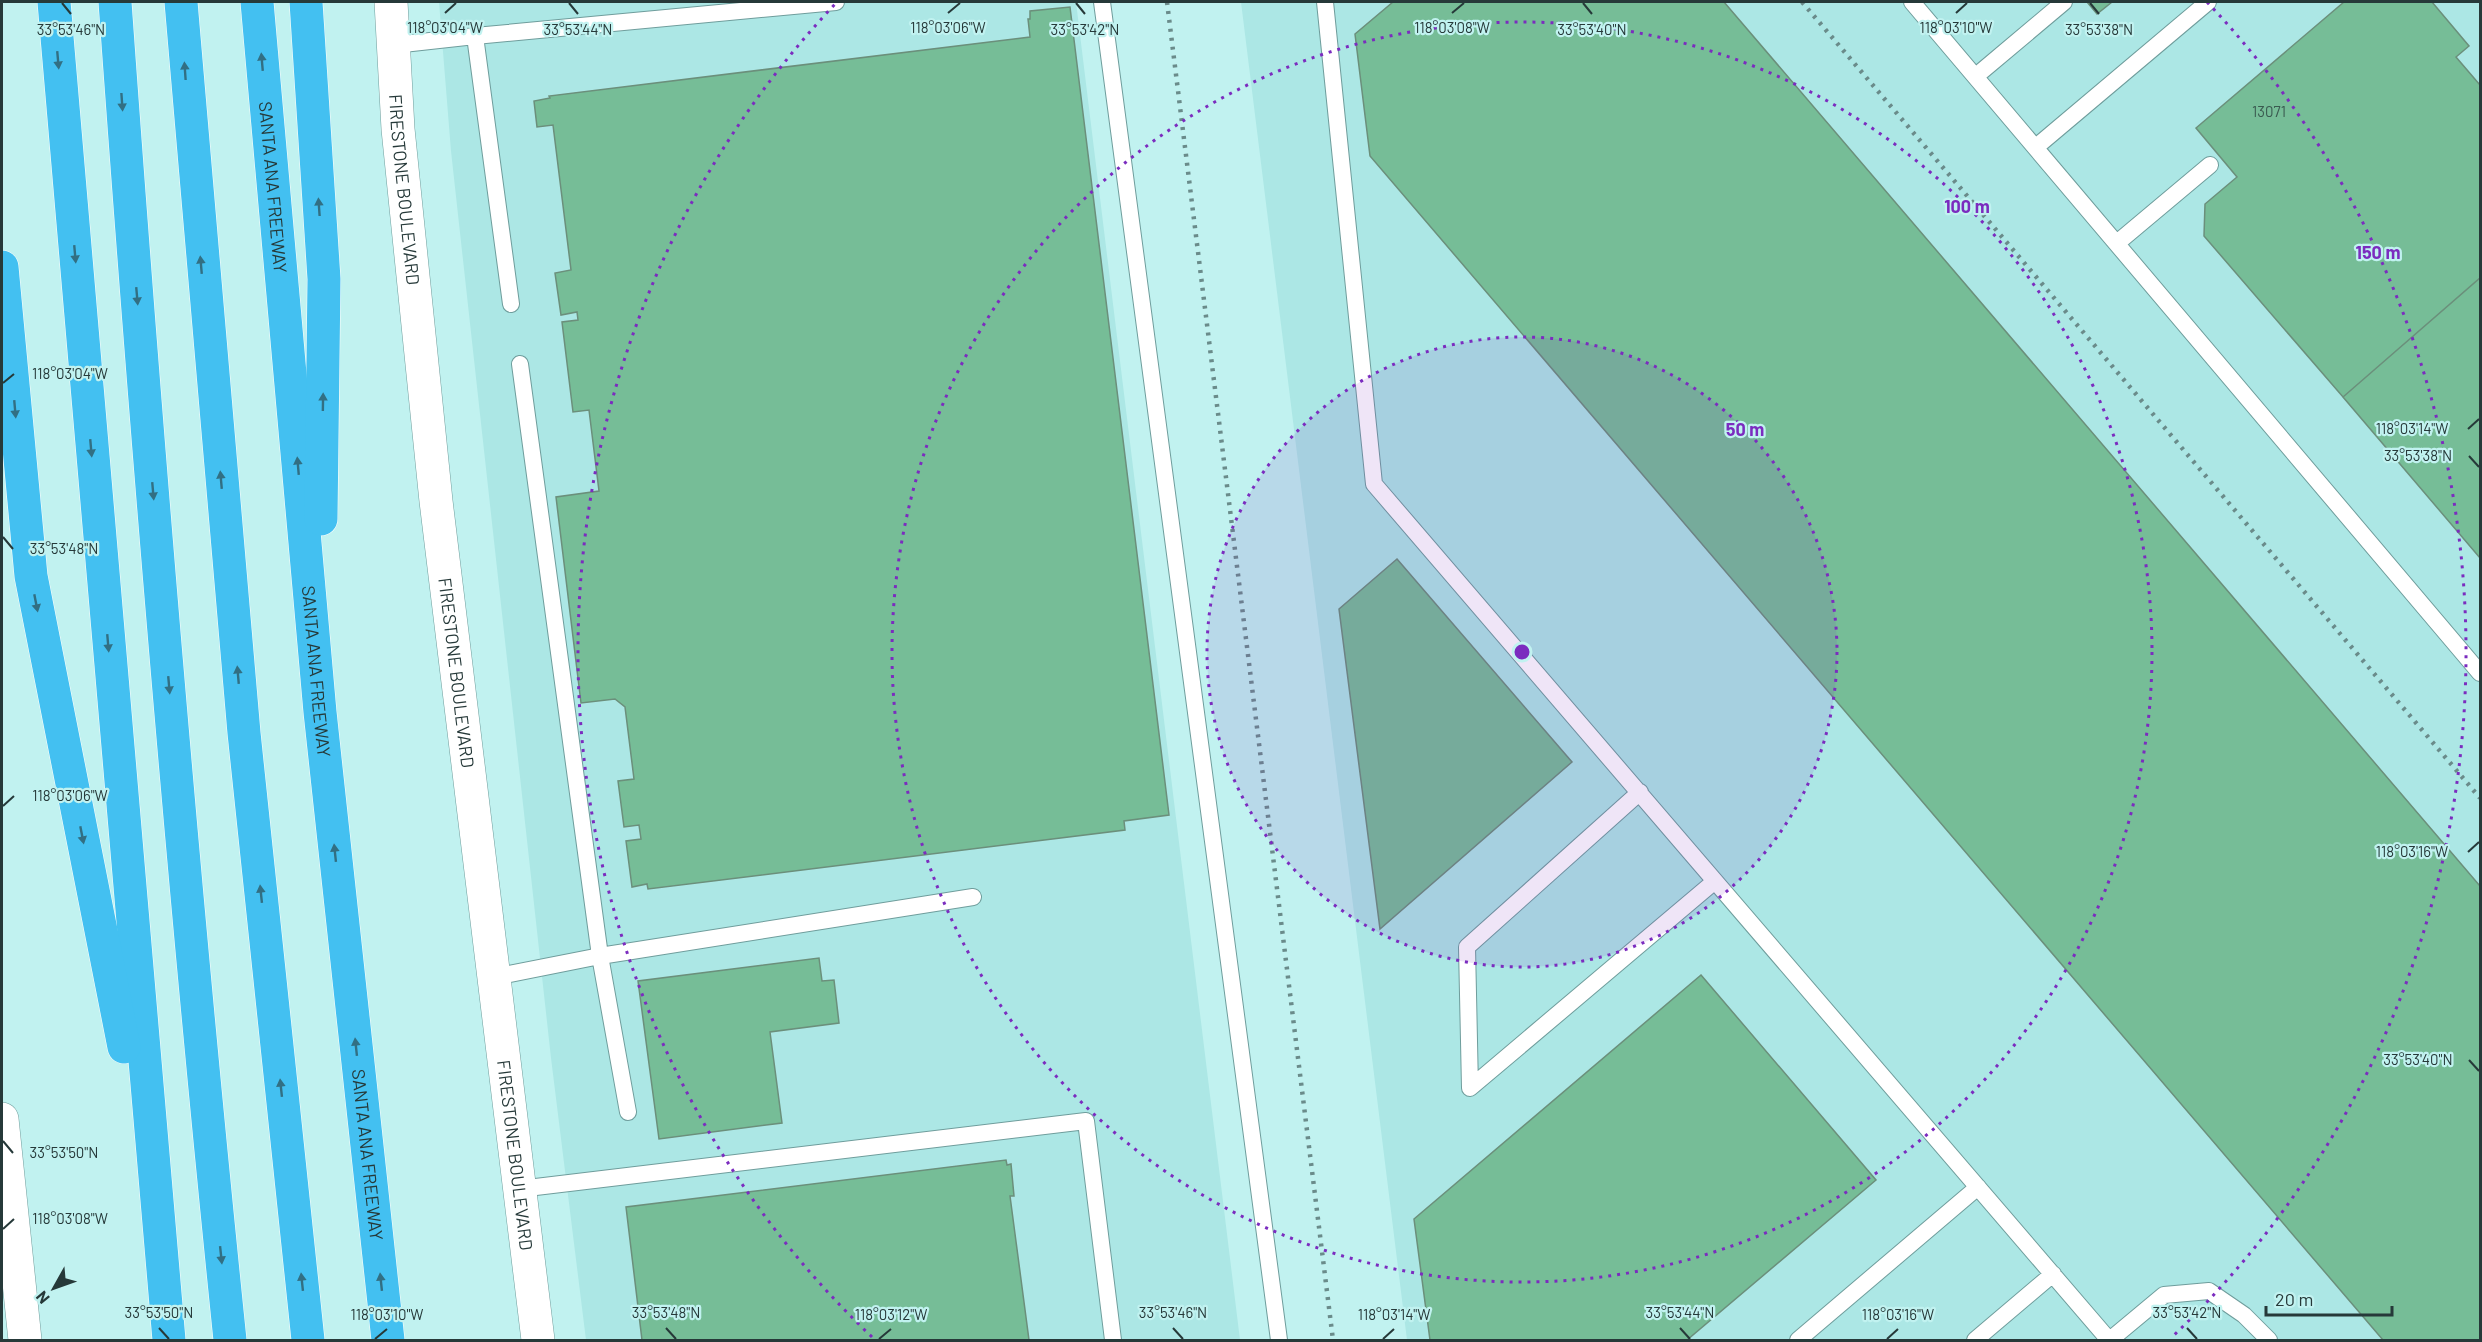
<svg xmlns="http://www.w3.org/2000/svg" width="2482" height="1342" font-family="Barlow,sans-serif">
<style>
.built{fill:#ace7e5}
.building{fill:#76bd97;stroke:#6b8f7b;stroke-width:1.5}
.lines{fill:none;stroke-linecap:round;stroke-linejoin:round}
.service-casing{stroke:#6f9d9c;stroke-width:18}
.minor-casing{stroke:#6f9d9c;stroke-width:34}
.tertiary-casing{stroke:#6f9d9c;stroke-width:34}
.motorway-casing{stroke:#fff;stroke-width:34}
.service{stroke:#fff;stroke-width:16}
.minor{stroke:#fff;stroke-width:33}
.tertiary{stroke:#fff;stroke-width:33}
.motorway{stroke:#43c0f1;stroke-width:33}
.rail{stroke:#6a8b8a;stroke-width:4.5;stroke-dasharray:3 6;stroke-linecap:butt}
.oneway{fill:#326f83}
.ticks{fill:none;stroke:#263939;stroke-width:2}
.ring{fill:none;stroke:#7b2cbf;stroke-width:3;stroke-dasharray:3 6}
.labels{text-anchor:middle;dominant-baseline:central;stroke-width:4.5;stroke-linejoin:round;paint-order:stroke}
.number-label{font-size:15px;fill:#3a5a50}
.street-label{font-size:18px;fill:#263939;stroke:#c1f2f0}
.ticks-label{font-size:15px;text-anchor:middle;fill:#263939;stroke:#c1f2f0;stroke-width:4.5;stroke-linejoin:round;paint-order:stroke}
.centre{fill:#7b2cbf;stroke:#c1f2f0;stroke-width:3}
.ring-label{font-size:18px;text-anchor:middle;font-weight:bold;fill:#7b2cbf;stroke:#c1f2f0;stroke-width:4.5;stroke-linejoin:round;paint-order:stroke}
</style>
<rect width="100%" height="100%" fill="#c1f2f0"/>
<path class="built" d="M 439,2 L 1076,2 L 1240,1340 L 586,1340 L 551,1058 L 451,151 Z
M 1241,2 L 2480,2 L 2480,1340 L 1407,1340 Z"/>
<path class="building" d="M 1393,2 L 1724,2 L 2480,886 L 2480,1340 L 2383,1340 L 1370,156 L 1355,34 Z
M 2087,2 L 2112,2 L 2097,14 Z
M 2344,2 L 2432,2 L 2469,46 L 2456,57 L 2480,85 L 2480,278 L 2343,397 L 2204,236 L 2205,204 L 2237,177 L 2196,128 Z
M 1070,7 L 1169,815 L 1124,821 L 1125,830 L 648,889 L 647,884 L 632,887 L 626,841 L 641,839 L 639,825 L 624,827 L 618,781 L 634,779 L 625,707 L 615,699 L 581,703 L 556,497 L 599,491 L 589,410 L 573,412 L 562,322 L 578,320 L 577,312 L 561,315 L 555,273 L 571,270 L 553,125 L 537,127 L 534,101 L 550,98 L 549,96 L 1030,37 L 1028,19 L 1030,19 L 1030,11 Z
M 2480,278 L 2480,558 L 2343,397 Z
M 1397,559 L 1572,762 L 1380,929 L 1339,609 Z
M 819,958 L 822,981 L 834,980 L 839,1023 L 770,1032 L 782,1123 L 659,1139 L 638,981 Z
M 1701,975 L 1876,1180 L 1687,1340 L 1430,1340 L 1414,1219 Z
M 1006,1160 L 1007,1165 L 1011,1164 L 1014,1196 L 1010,1196 L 1029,1340 L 642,1340 L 626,1207 Z"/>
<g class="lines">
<defs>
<path id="service" d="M 1102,2 L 1279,1340
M 1325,2 L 1374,484 L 2109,1340
M 1912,2 L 2480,673
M 394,45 L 475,36
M 1976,76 L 2064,2
M 2036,147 L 2208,2
M 2117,243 L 2210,165
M 511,304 L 475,36 L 836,2
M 520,364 L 600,956 L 628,1112
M 1640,792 L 1467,947 L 1470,1088 L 1715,881
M 494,977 L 600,956 L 973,897
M 519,1189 L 1086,1121 L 1113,1340
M 1798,1340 L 1978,1187
M 1975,1340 L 2053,1274
M 2110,1340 L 2164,1295 L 2209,1291 L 2244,1315 L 2269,1340"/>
<path id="minor" d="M 2,1119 L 25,1340"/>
<g id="tertiary">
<path id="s1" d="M 391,2 L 398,129 L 436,501 L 538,1340"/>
</g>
<g id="motorway">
<path d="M 54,2 L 169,1340"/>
<path d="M 115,2 C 147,448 184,895 230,1340"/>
<path d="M 181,2 L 244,733 L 308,1340"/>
<path id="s2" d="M 257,2 L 320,712 L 388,1340"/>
<path d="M 306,2 L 324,279 L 321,519"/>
<path d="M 2,267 L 31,576 L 124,1047"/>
</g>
</defs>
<use href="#service" class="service-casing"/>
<use href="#minor" class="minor-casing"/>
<use href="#tertiary" class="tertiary-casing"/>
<use href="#motorway" class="motorway-casing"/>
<use href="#service" class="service"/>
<use href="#minor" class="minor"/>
<use href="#tertiary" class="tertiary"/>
<use href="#motorway" class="motorway"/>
<path class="rail" d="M 1167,2 L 1333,1340
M 1802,2 L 2480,798"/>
</g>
<defs><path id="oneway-solid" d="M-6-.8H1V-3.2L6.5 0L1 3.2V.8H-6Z" transform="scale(1.5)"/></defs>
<g class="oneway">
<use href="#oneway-solid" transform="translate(58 60) rotate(85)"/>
<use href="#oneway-solid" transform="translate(262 62) rotate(-95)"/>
<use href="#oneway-solid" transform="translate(185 71) rotate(-94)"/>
<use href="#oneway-solid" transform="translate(122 102) rotate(86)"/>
<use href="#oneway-solid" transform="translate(319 207) rotate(-94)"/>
<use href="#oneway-solid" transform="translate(75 254) rotate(85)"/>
<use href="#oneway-solid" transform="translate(201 265) rotate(-95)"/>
<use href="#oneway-solid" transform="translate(137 296) rotate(85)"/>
<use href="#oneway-solid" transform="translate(323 402) rotate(-89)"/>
<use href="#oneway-solid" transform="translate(15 409) rotate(85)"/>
<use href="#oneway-solid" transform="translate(91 448) rotate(85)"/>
<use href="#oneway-solid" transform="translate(298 466) rotate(-95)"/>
<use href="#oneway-solid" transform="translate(221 480) rotate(-95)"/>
<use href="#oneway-solid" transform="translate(153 491) rotate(85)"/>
<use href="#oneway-solid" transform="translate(36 603) rotate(79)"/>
<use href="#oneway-solid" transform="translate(108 643) rotate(85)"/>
<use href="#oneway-solid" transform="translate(238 675) rotate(-95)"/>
<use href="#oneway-solid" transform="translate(169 685) rotate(85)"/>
<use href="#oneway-solid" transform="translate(82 835) rotate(79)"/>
<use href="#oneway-solid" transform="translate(335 853) rotate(-96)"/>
<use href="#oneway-solid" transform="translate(261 894) rotate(-96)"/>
<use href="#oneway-solid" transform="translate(356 1047) rotate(-96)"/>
<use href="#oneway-solid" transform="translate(281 1088) rotate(-96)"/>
<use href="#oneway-solid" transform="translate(221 1255) rotate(84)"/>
<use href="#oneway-solid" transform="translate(302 1282) rotate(-96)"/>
<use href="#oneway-solid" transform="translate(381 1282) rotate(-96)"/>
</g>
<path class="ticks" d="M 62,3 L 71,14M 569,3 L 578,14M 1076,3 L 1085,14M 1583,3 L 1592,14M 2090,3 L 2099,14M 445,13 L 456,3M 948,13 L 960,3M 1452,13 L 1464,3M 1956,13 L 1967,3M 3,383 L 14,374M 2468,429 L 2479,419M 2469,456 L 2479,467M 3,537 L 13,549M 3,806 L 14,796M 2468,852 L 2479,842M 2469,1060 L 2479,1071M 3,1141 L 13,1153M 3,1229 L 14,1219M 159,1328 L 169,1339M 666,1328 L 676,1339M 1173,1328 L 1183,1339M 1680,1328 L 1690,1339M 2187,1328 L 2197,1339M 375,1339 L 387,1329M 879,1339 L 891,1329M 1383,1339 L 1394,1329M 1887,1339 L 1898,1329"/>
<circle cx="1522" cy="652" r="315" fill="#7b2cbf" fill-opacity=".12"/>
<g class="ring">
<circle cx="1522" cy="652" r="315"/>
<circle cx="1522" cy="652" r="630"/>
<path d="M872 1337A945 945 0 0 1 837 2M2207 2A945 945 0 0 1 2172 1337"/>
</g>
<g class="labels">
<g class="number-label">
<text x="2269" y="111">13071</text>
</g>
<g class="street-label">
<text stroke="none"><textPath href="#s2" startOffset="186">SANTA ANA FREEWAY</textPath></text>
<text stroke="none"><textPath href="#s1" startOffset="188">FIRESTONE BOULEVARD</textPath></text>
<text stroke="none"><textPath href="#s2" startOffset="672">SANTA ANA FREEWAY</textPath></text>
<text stroke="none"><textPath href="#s1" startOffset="674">FIRESTONE BOULEVARD</textPath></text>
<text stroke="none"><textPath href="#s1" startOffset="1160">FIRESTONE BOULEVARD</textPath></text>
<text stroke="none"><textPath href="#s2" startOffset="1158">SANTA ANA FREEWAY</textPath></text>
</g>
</g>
<g class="ticks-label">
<text x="445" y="33">118°03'04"W</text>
<text x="948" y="33">118°03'06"W</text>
<text x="1452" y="33">118°03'08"W</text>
<text x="1956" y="33">118°03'10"W</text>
<text x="71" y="35">33°53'46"N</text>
<text x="578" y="35">33°53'44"N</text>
<text x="1085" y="35">33°53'42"N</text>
<text x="1592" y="35">33°53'40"N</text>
<text x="2099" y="35">33°53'38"N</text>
<text x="70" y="379">118°03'04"W</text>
<text x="2412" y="434">118°03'14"W</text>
<text x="2418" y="461">33°53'38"N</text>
<text x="64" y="554">33°53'48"N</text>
<text x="70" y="801">118°03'06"W</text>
<text x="2412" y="857">118°03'16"W</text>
<text x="2418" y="1065">33°53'40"N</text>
<text x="64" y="1158">33°53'50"N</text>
<text x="70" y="1224">118°03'08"W</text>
<text x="159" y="1318">33°53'50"N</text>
<text x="666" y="1318">33°53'48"N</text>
<text x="1173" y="1318">33°53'46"N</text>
<text x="1680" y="1318">33°53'44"N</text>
<text x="2187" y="1318">33°53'42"N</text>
<text x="387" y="1320">118°03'10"W</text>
<text x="891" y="1320">118°03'12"W</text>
<text x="1394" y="1320">118°03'14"W</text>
<text x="1898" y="1320">118°03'16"W</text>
</g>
<circle cx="1522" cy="652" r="9" class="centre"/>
<g class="ring-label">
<text x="1967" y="213">100 m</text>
<text x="2378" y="259">150 m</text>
<text x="1745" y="436">50 m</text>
</g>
<rect width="2482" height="1342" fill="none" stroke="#263939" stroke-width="6"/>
<g transform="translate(54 1288) rotate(230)" stroke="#c1f2f0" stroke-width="4.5" paint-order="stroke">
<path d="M0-4.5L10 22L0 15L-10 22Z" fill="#263939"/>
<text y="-9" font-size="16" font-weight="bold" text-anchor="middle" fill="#263939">N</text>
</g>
<path d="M2266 1306v9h126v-9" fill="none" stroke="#263939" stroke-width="3"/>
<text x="2275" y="1306" font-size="18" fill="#263939" stroke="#c1f2f0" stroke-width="4.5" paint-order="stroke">20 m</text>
</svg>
